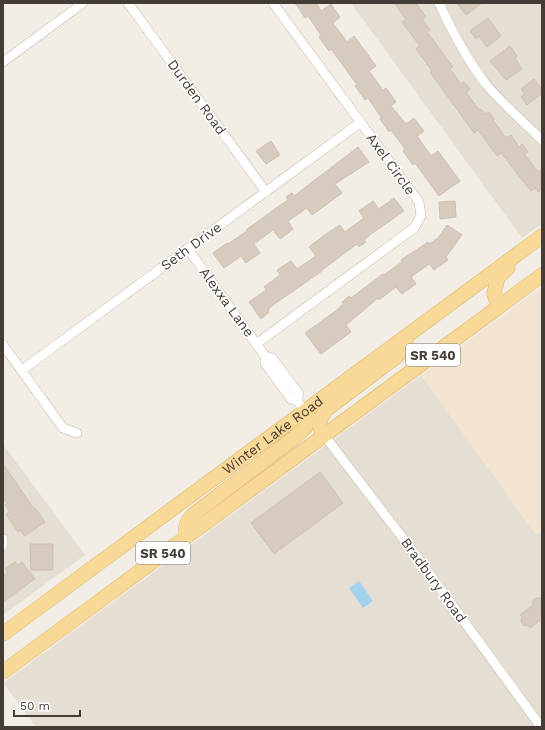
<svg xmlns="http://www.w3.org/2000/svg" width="545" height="730" font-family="'Work Sans',sans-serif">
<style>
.residential{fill:#e5dfd3}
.commercial{fill:#f3e3d1}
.water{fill:#a4d1ec}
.building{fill:#d6cbbe;stroke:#cdc0af}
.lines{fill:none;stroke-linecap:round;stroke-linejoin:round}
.minor-casing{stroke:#bfb7ab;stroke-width:10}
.primary-casing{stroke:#ddb568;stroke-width:15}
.minor{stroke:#fff;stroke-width:9}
.primary{stroke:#f9d997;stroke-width:14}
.labels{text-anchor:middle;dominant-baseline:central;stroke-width:3;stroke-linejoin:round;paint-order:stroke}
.shield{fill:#fff;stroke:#7c7772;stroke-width:1}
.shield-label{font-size:13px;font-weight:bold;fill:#443d35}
.street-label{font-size:14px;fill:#443d35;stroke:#fff}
</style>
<rect width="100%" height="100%" fill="#f2ede5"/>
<path class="residential" d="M 351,3 L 542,3 L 542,224 L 522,238 Z
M 421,375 L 536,534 L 542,531 L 542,720 L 422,555 L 333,440 Z
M 3,444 L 85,555 L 3,615 Z
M 326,445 L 414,560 L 536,727 L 36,727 L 3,683 Z"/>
<path class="commercial" d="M 542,287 L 542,530 L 536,535 L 421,375 Z"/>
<path class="water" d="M 359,581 L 373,601 L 363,608 L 349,588 Z"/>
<path class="building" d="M 295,3 L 316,3 L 321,11 L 331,4 L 340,17 L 333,23 L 347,42 L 354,36 L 376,66 L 369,71 L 383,90 L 386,88 L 396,102 L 391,106 L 406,124 L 414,118 L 424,131 L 417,136 L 431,156 L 438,151 L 460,181 L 439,196 L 415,163 L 413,165 L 403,151 L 405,149 L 391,130 L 389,132 L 380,119 L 381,117 L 368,98 L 365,100 L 355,86 L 357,85 L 345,68 L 331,49 L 329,51 L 319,37 L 321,35 L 308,16 L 305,18 Z
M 394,3 L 416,3 L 426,17 L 422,19 L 430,30 L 427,32 L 453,67 L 450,69 L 461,84 L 464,82 L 470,89 L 466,92 L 479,110 L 481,109 L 485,114 L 489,112 L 494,119 L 493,120 L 506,138 L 511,135 L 519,147 L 522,144 L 528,152 L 524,154 L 538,172 L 542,169 L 542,189 L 538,192 L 535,188 L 531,191 L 501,153 L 497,156 L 478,130 L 474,133 L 430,72 L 432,71 L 416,49 L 420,46 L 402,22 L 406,19 Z
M 457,3 L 482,3 L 466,15 Z
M 488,18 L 501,36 L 487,47 L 479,36 L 476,39 L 470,31 Z
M 510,46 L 517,56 L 515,58 L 522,69 L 506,80 L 490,61 Z
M 534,79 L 542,89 L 542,93 L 527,105 L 521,97 L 525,94 L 521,89 Z
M 271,141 L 280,155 L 266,164 L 256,151 Z
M 358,147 L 369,162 L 335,184 L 342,193 L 312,215 L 307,208 L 288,221 L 293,229 L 280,239 L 273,230 L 254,244 L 260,253 L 246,263 L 241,256 L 224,268 L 213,253 L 227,243 L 228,244 L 247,231 L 246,230 L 279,206 L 288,200 L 286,197 L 292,193 L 294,196 Z
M 394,198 L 404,211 L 371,234 L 364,240 L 366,242 L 359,247 L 357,244 L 322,270 L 322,271 L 273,305 L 268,310 L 269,312 L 261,319 L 249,302 L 266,290 L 264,287 L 280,275 L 277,270 L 291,261 L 297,269 L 316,256 L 309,247 L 326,234 L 340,225 L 345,232 L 364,218 L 359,211 L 373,201 L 379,209 Z
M 455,201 L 456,217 L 440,219 L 439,202 Z
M 447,225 L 462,235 L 446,257 L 448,260 L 434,270 L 429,264 L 411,277 L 416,284 L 402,294 L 396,287 L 379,300 L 378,298 L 346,325 L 351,332 L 321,354 L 305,333 L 337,310 L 343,304 L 342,302 L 349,296 L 351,298 L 383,274 L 384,275 L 402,262 L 401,260 L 428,242 L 429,244 L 438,238 Z
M 3,464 L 34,509 L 35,508 L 45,522 L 25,536 L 20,530 L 18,532 L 6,514 L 10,511 L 5,505 L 7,503 L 3,497 Z
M 320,472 L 343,503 L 274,554 L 251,523 Z
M 30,544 L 53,544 L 53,570 L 31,570 Z
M 15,562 L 18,565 L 22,562 L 35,579 L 3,602 L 3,576 L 8,572 L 5,569 Z
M 536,598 L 542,598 L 542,619 L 530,628 L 528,625 L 524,626 L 521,621 L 522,617 L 520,615 L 533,605 L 533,600 Z"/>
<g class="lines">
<defs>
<path id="minor" d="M 128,3 L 266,192
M 439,3 C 452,31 466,58 485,83 C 502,104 523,121 542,140
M 3,62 L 83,3
M 188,249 L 265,356 L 272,358 L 299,394 L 297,401
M 256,344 L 414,228 L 421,216 L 419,202 L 273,3
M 3,345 L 63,428 L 77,433
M 265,356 L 265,363 L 291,399 L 297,401 L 301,406
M 22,370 L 361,122
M 324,435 L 418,558 L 541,727
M 3,539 L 3,545"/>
<g id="primary">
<path d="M 499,307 L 494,294 L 498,277 L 508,268"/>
<path d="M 324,435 C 316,425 320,418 327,409 L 396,357 L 403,349 L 406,341"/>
<path d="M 187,536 C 184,526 187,521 194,514 L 294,438 L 305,428 L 309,418 L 305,412"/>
<path id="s1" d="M 3,634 L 542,236"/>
<path d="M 3,672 L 542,275"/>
</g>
</defs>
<use href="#minor" class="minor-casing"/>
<use href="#primary" class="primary-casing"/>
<use href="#minor" class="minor"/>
<use href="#primary" class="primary"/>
</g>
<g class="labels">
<g class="shield">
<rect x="406" y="344" width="54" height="22" rx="3"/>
<rect x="136" y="542" width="54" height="22" rx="3"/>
</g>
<g class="shield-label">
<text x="433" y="355">SR 540</text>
<text x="163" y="553">SR 540</text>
</g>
<g class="street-label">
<text transform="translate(197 97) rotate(54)">Durden Road</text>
<text transform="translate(391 164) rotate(54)">Axel Circle</text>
<text transform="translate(191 246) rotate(-36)">Seth Drive</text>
<text transform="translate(227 302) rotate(54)">Alexxa Lane</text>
<text stroke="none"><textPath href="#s1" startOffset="335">Winter Lake Road</textPath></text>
<text transform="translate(434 580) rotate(54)">Bradbury Road</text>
</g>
</g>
<rect width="545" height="730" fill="none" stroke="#443d35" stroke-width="8"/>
<path d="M14 710v6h66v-6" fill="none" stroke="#443d35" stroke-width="2"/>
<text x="20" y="710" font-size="12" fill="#443d35" stroke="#ffffff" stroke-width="3" paint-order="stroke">50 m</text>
</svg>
